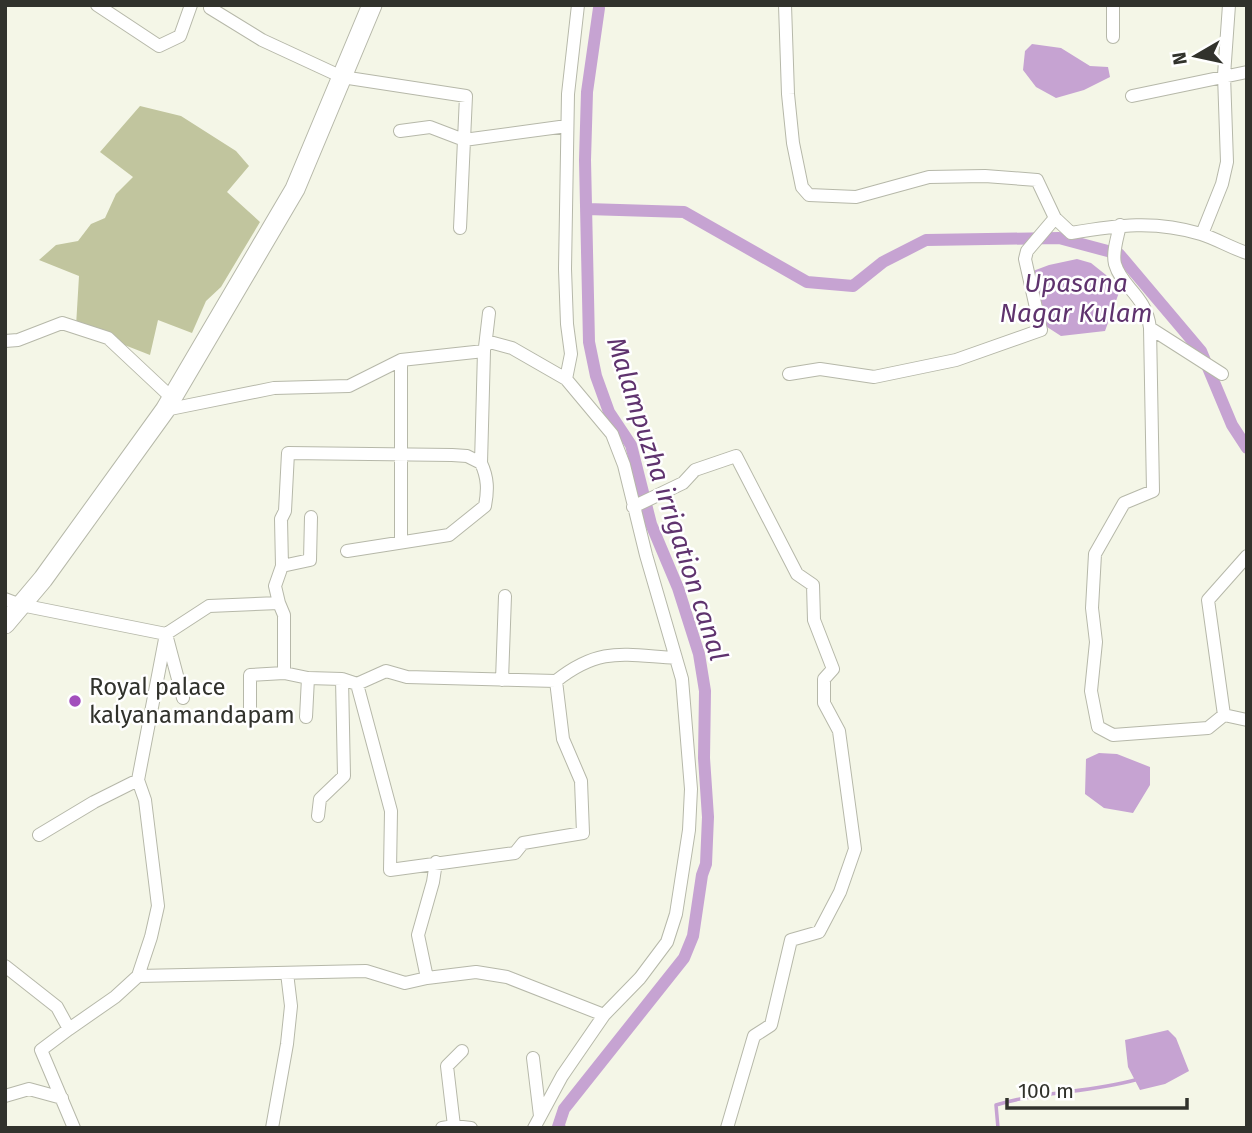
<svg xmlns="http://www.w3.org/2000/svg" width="1252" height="1133" font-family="'Fira Sans',sans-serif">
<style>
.green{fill:#c1c59e}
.water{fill:#c6a3d2}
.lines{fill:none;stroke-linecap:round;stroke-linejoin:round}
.stream{stroke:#c6a3d2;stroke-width:3.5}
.canal{stroke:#c6a3d2;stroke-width:12}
.minor-casing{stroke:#b6b8a9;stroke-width:14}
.secondary-casing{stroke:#b6b8a9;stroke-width:21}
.minor{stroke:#fff;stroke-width:12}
.secondary{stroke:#fff;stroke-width:19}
.poi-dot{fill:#a24ebc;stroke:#fff;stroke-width:2.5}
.labels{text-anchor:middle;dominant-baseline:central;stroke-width:5;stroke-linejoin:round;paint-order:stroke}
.poi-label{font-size:24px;fill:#31322c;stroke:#fff;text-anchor:start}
.water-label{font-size:26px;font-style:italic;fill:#5f336e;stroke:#fff}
</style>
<rect width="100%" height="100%" fill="#f4f6e7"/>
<path class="green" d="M 140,106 L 181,116 L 236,151 L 249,166 L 227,192 L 260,222 L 221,287 L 206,301 L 192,333 L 158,320 L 150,355 L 76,326 L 79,276 L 39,260 L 56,245 L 78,241 L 91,224 L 105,218 L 116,194 L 133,177 L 100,152 Z"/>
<path class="water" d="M 1032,44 L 1061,48 L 1090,66 L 1108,67 L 1110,77 L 1084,90 L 1056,98 L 1036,87 L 1023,70 L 1025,51 Z
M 1077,259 L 1091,263 L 1121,287 L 1105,331 L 1061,336 L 1044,325 L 1033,271 L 1049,265 Z
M 1099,753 L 1117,754 L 1150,767 L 1150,785 L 1133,813 L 1104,808 L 1085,794 L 1086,759 Z
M 1168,1030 L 1176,1038 L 1189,1071 L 1165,1084 L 1140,1090 L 1128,1067 L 1125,1040 Z"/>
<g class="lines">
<path class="stream" d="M 998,1128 L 996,1105 C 1041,1091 1089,1093 1135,1080"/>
<path class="canal" d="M 587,209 L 684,212 L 807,282 L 853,286 L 883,262 L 926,240 L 1059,238 L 1119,254 L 1201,351 L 1232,425 L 1247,448
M 560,1128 L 558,1127 L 564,1109 L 684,958 L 693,936 L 702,875 L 706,864 L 708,817 L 704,758 L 705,691 L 699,654 L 678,588 L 651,524 L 631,445 L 609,412 L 596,376 L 589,342 L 585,160 L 587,92 L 599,8"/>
<defs>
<path id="minor" d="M 97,5 L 159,46 L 180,36 L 191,5
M 212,5 L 210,8 L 262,40 L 342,77 L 466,96 L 460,228
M 785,5 L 788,94 L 793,143 L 802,187 L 809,195 L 856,197 L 929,177 L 985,176 L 1037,180 L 1055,218 L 1071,233 C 1118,225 1155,220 1201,234 C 1217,239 1231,248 1247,253
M 1113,37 L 1113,5
M 1132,96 L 1247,72
M 400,131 L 430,127 L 464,140 L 567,126
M 1120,225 C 1118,236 1112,252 1115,264 C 1122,288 1146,295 1150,328 L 1153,491 L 1124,503 L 1095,554 L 1092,608 L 1096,642 L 1091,691 L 1098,727 L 1113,735 L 1208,728 L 1224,715 L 1247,720
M 1202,234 L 1222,184 L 1227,162 L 1224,75 L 1229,5
M 1150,328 L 1222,374
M 5,341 L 18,340 L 62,323 L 108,338 L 172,398
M 486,341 L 512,348 L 566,379
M 485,347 L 489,313
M 401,360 L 401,542
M 789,374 L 820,369 L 874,377 L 956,360 L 1041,330 L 1025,259 L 1027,251 L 1055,218
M 165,410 L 274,388 L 349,386 L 401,360 L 484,351 L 481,463
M 633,507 L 683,483 L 695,470 L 736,456 L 797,574 L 813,585 L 814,620 L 833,669 L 824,679 L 824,703 L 839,731 L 855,849 L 840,892 L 819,932 L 791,940 L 771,1025 L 754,1036 L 727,1128
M 282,566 L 310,560 L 311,517
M 5,599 L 21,605 L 166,634 L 183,698
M 308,678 L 342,679 L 344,776 L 320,799 L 318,816
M 342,679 L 357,684 L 391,811 L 390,870 L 515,853 L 523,843 L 583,833 L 581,781 L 563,739 L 556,681 L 407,677 L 386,671 L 357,684
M 502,680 L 505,596
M 556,681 C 600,646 624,655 676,658
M 1224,715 L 1208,600 L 1247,556
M 306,717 L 308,678 L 284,673 L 284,615 L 279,603 L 275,586 L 282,566 L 281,519 L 285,511 L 288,453 L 452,455 L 467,456 L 481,463 C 488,478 488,490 485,506 L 449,535 L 347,551
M 250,718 L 250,675 L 284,673
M 39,835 L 94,802 L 138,780
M 436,862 L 433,882 L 418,935 L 427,978 L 476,972 L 507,977 L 604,1015
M 5,966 L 57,1007 L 69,1029 L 41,1050 L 74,1128
M 138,976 L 366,971 L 405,983 L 427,978
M 69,1029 L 115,997 L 138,976 L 151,937 L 158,906 L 145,800 L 138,780 L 166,634 L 209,606 L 279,603
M 533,1058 L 540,1116
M 5,1096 L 29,1089 L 62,1098
M 454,1126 L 471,1128
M 272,1128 L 287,1044 L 291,1006 L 287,973
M 442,1128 L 454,1126 L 447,1066 L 462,1051
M 534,1128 L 562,1076 L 604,1015 L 640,978 L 667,942 L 676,914 L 689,830 L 691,789 L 682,679 L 646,555 L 624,465 L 612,434 L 566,379 L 571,354 L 567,324 L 565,269 L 568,94 L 578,5"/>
<path id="secondary" d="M 5,624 L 43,579 L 165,410 L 295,189 L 372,5"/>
</defs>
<use href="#minor" class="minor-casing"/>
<use href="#secondary" class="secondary-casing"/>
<use href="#minor" class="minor"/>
<use href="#secondary" class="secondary"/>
</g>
<circle class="poi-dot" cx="75" cy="701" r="7"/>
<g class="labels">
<g class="poi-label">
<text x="89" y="687">Royal palace<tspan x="89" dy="28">kalyanamandapam</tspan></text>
</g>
<g class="water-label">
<text x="1076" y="283">Upasana<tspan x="1076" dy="30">Nagar Kulam</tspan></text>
<text transform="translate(667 499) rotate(72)">Malampuzha irrigation canal</text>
</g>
</g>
<rect width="1252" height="1133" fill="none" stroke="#31322c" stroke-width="14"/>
<g transform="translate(1196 56) rotate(261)" stroke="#ffffff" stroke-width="5" paint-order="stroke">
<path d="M0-5L12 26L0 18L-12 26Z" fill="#31322c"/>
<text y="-10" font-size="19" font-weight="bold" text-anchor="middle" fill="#31322c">N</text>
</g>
<path d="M1007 1098v10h180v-10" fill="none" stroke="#31322c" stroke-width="3.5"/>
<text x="1018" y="1098" font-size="21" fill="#31322c" stroke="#ffffff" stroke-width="5" paint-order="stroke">100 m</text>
</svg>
